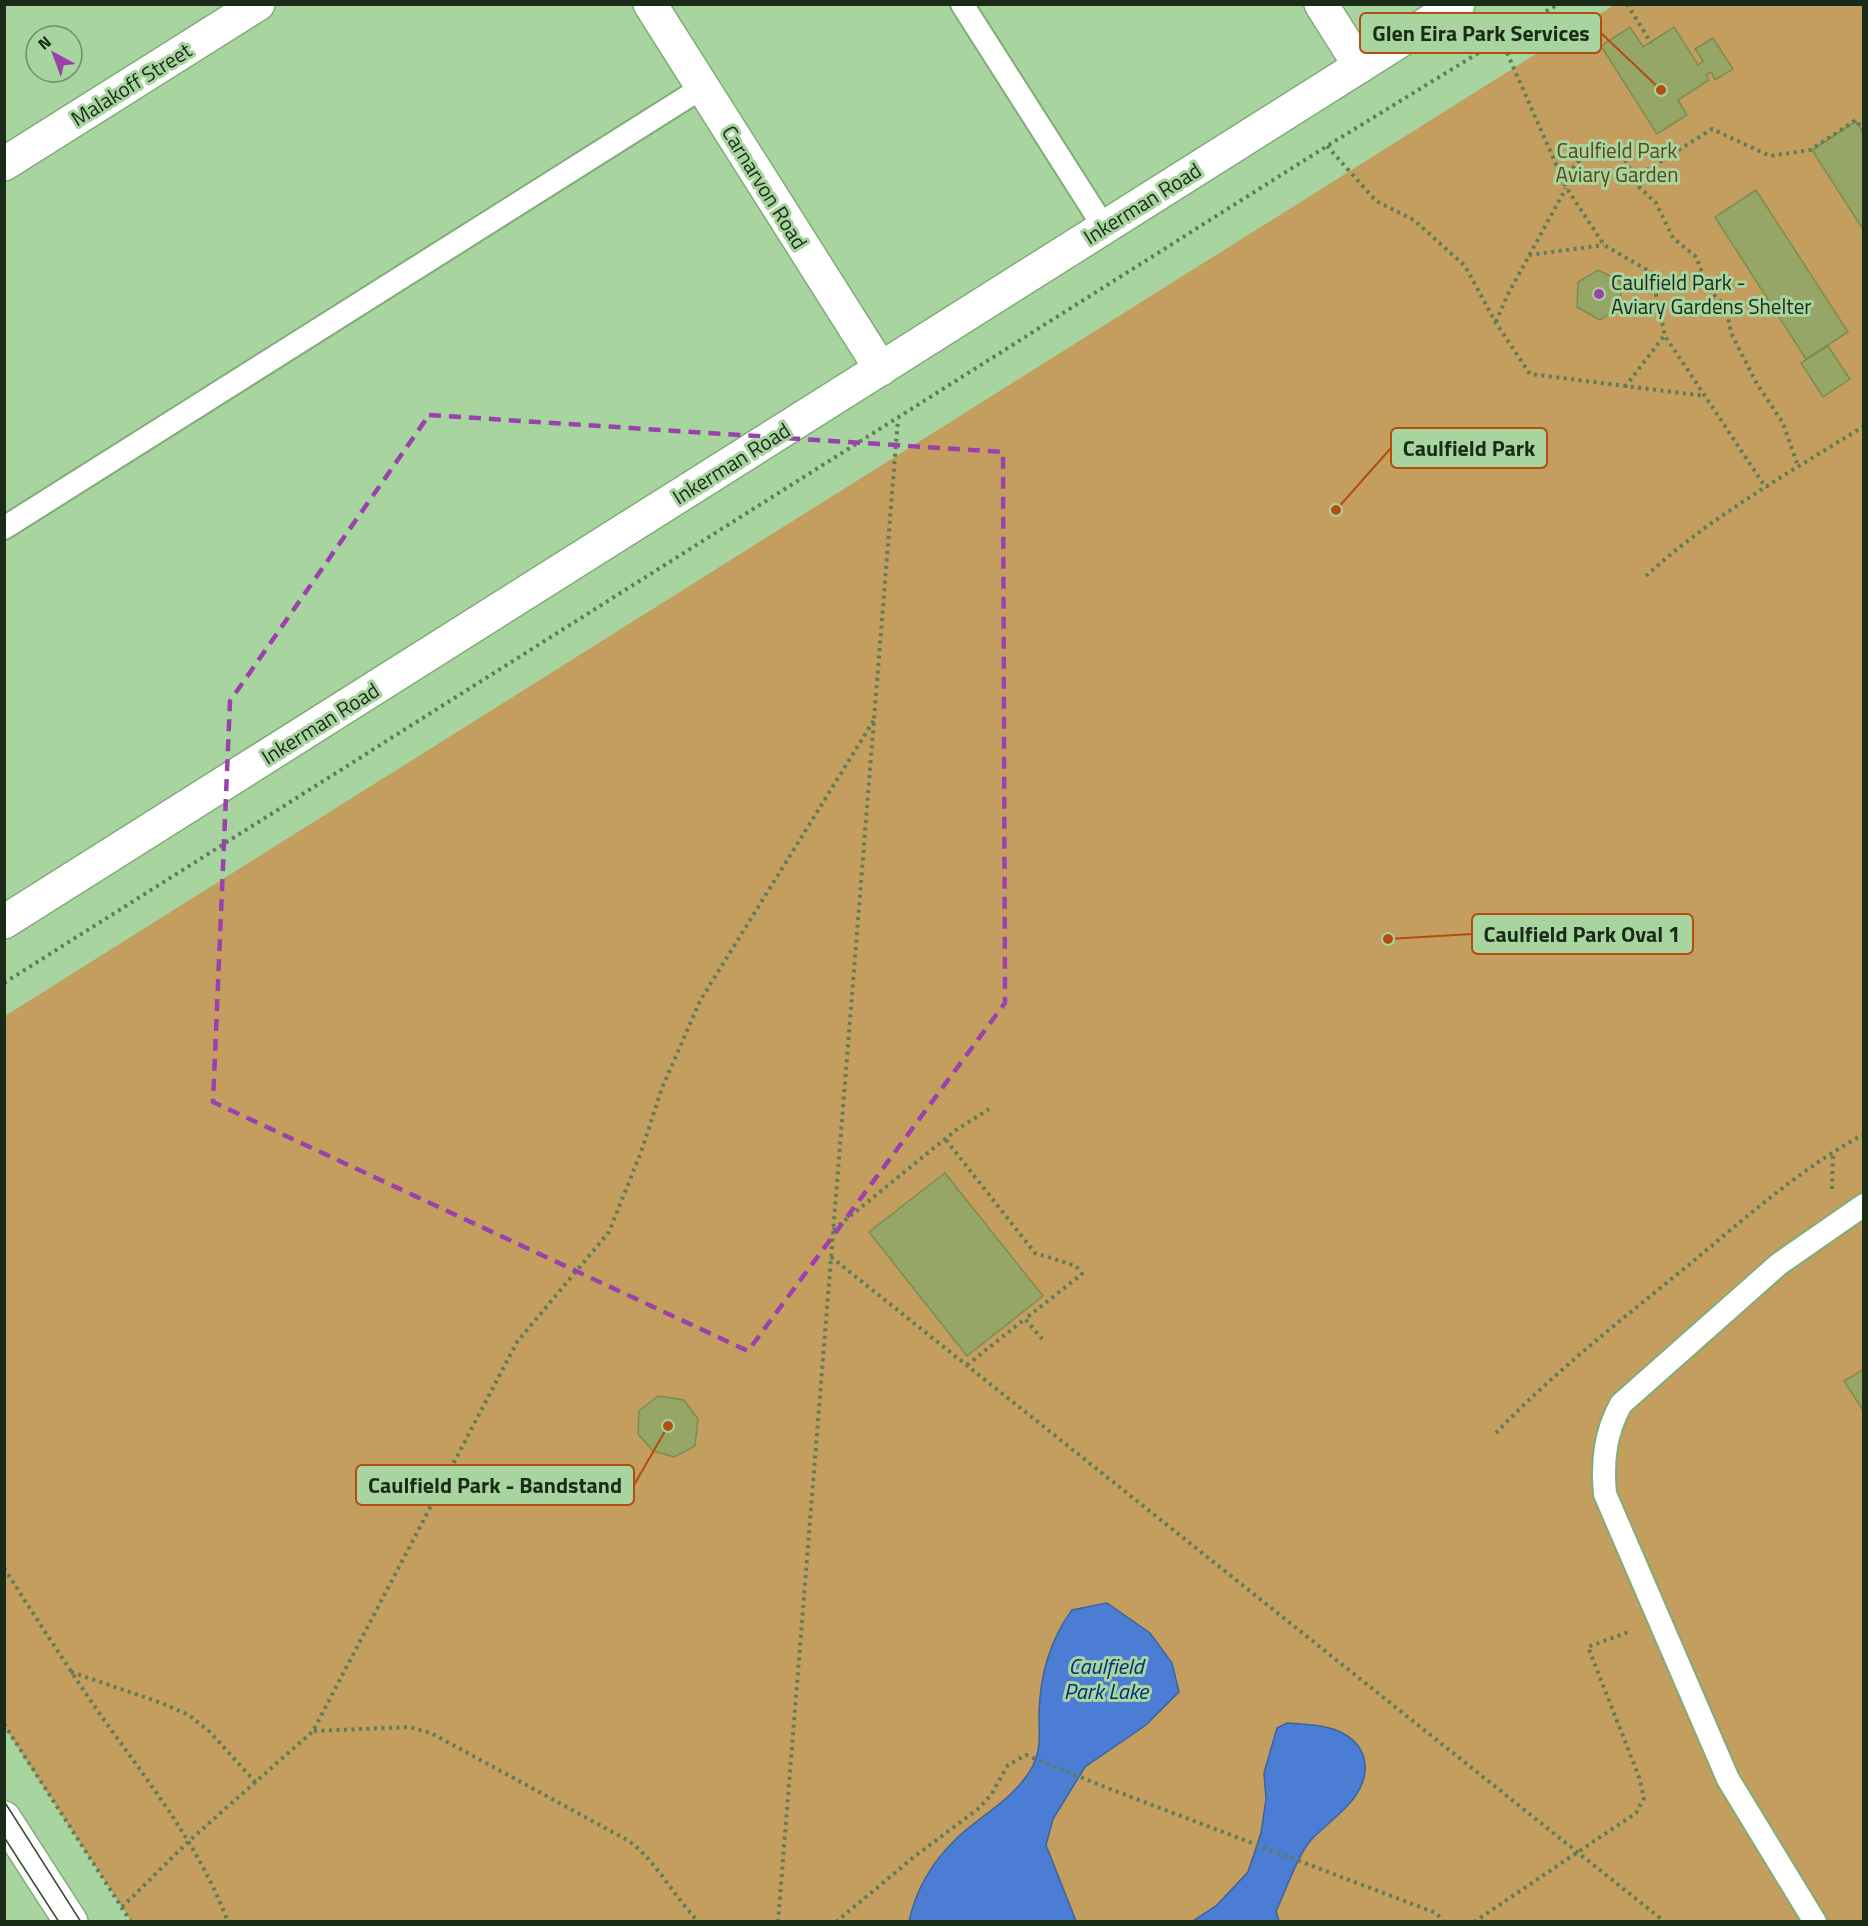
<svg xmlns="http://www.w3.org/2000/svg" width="1868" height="1926" font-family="'Titillium Web',sans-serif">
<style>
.green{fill:#c39e5e}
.water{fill:#4b7dd5;stroke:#3c649c;stroke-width:1.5}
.building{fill:#95a667;stroke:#7d8d4f;stroke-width:1.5}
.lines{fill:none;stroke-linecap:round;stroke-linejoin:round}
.lane-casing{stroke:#80ac78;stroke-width:26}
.street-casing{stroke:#80ac78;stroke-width:36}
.secondary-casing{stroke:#80ac78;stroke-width:36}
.path{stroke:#5d7c58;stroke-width:4;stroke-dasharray:3 4.5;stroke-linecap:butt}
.lane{stroke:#fff;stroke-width:22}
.street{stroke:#fff;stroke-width:33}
.secondary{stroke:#fff;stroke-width:33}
.tram{stroke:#384f34;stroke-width:1.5}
.marked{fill:none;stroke:#9b41ad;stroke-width:4.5;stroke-dasharray:12 8;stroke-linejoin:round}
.poi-dot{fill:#9b41ad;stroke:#a7d49f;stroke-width:2}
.labels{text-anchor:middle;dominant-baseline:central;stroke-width:6;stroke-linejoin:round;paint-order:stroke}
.street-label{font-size:21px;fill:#1a2b17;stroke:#a7d49f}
.park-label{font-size:21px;fill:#5e4617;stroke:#a7d49f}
.poi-label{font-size:21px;fill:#1a2b17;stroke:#a7d49f;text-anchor:start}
.water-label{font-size:22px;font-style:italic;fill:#002e7c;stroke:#a7d49f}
.leader{fill:none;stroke:#b44e0f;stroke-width:2}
.callout-dot{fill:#b44e0f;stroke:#a7d49f;stroke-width:2}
.callout{fill:#a7d49f;stroke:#b44e0f;stroke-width:2}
.callout-label{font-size:22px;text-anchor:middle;font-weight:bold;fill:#1a2b17}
</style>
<rect width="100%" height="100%" fill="#a7d49f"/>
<path class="green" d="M 1614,5 L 1863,5 L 1863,1921 L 131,1921 L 5,1728 L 5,1016 Z"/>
<path class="water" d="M 1107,1603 L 1150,1633 L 1172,1663 L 1179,1692 L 1146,1725 L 1085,1767 L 1053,1819 L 1046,1845 L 1076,1921 L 909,1921 C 916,1890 933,1861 956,1839 C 981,1815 1011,1801 1030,1771 C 1042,1751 1039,1735 1039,1713 C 1040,1676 1050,1640 1072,1610 Z
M 1287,1723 C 1302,1724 1318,1724 1333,1729 C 1367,1741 1374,1770 1354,1798 C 1342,1814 1324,1826 1311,1840 C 1297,1856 1286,1891 1276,1911 L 1279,1921 L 1193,1921 L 1216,1906 L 1248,1872 L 1261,1833 L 1266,1799 L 1264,1773 L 1277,1728 Z"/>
<path class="building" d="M 1630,27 L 1643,47 L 1674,27 L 1698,65 L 1703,61 L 1695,49 L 1713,38 L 1733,69 L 1715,80 L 1711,72 L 1706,75 L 1709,80 L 1678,100 L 1687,115 L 1657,134 L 1601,46 Z
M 1856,121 L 1864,133 L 1864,231 L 1812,150 Z
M 1756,190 L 1848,332 L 1806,359 L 1715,217 Z
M 1598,270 L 1620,281 L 1621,306 L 1600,320 L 1577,307 L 1578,282 Z
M 1828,346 L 1850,379 L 1823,397 L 1801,363 Z
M 945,1173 L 1043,1296 L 967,1356 L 869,1232 Z
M 1864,1369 L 1864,1412 L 1844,1381 Z
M 658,1396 L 684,1400 L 698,1419 L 695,1446 L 674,1457 L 653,1451 L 638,1434 L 639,1411 Z"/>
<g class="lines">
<defs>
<path id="lane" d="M 962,4 L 1104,227
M 4,528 L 703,87
M 1815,1922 L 1728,1779 L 1605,1494 C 1602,1462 1605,1433 1621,1404 L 1779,1264 L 1864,1205"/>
<path id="street" d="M 650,4 L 881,369
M 1321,4 L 1360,66
M 4,164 L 258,4"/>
<path id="secondary" d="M 4,922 L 1458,4
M 4,1818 L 71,1922"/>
</defs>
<use href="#lane" class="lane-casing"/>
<use href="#street" class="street-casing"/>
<use href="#secondary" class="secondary-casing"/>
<path class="path" d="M 1627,4 L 1651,43
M 1501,39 L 1566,187 L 1604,245 L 1651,272 L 1665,336 L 1766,488
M 1327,146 L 1376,201 L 1414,220 L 1465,266 L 1496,323 L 1530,374 L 1705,396
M 1634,178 L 1712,129 L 1770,156 L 1810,150 L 1856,120 L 1864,132
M 1563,180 L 1582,157 L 1598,145 L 1622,153 L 1637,185 L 1656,203 L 1673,238 L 1696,257 L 1709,290 L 1726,307 L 1731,333 L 1757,384 L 1783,423 L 1798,466
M 1529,255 L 1604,245
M 1496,322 L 1507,296 L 1566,188
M 1625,387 L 1664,336
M 1646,576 C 1711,516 1789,473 1864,426
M 4,983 L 1327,146 L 1558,4
M 946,1140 L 1035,1253 L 1076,1266 L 1082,1274 L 1025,1319
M 1832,1189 L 1833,1152
M 833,1230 L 956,1130 L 989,1109
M 831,1257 L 1665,1922
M 967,1365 L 1025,1319 L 1044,1341
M 1496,1433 C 1554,1372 1620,1321 1685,1268 C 1742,1221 1798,1170 1864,1134
M 4,1568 C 36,1618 68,1668 102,1717 C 149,1783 199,1845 228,1922
M 71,1672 L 159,1702 L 189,1715 L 210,1732 L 256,1783
M 4,1724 L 131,1922
M 314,1731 L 409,1727 L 431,1733 L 629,1841 C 658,1863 673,1896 699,1922
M 122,1907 L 190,1840 L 313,1731 L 517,1342 L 609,1232 L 641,1152 L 662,1088 L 700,1001 L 874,720
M 778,1922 L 898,419
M 836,1922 L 915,1856 L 978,1809 L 991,1795 L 1008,1765 L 1026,1755 L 1110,1789 L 1436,1913 L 1444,1922
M 1474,1922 L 1636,1813 L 1644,1798 L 1639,1777 L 1588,1647 L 1631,1631"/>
<use href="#lane" class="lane"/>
<use href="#street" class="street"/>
<use href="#secondary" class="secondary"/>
<path class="tram" d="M 4,1801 L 81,1922
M 4,1837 L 59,1922"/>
</g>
<path class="marked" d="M 429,415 L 1003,452 L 1005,1003 L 748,1351 L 213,1102 L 230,701 Z"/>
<circle class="poi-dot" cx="1599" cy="294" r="6"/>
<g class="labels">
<g class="street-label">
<text transform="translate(131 84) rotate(-32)">Malakoff Street</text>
<text transform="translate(765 187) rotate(58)">Carnarvon Road</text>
<text transform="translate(1142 203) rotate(-32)">Inkerman Road</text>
<text transform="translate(731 463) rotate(-32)">Inkerman Road</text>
<text transform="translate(320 723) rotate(-32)">Inkerman Road</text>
</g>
<g class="park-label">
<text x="1617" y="150">Caulfield Park<tspan x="1617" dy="24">Aviary Garden</tspan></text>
</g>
<g class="poi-label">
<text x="1611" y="282">Caulfield Park -<tspan x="1611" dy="24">Aviary Gardens Shelter</tspan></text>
</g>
<g class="water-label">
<text x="1106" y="1666">Caulfield<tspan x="1106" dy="25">Park Lake</tspan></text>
</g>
</g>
<path class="leader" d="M1661 90L1601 33M1336 510L1391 448M1388 939L1472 934M668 1426L634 1485"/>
<g class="callout-dot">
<circle cx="1661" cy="90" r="6"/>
<circle cx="1336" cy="510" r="6"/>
<circle cx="1388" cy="939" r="6"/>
<circle cx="668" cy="1426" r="6"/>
</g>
<g class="callout">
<rect x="1360" y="13" width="241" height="40" rx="6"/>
<rect x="1391" y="428" width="156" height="40" rx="6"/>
<rect x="1472" y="914" width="221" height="40" rx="6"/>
<rect x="356" y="1465" width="278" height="40" rx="6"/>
</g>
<g class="callout-label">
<text x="1481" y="41">Glen Eira Park Services</text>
<text x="1469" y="456">Caulfield Park</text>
<text x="1582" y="942">Caulfield Park Oval 1</text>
<text x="495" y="1493">Caulfield Park - Bandstand</text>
</g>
<rect width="1868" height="1926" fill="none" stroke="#1a2b17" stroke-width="12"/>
<g transform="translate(54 54) rotate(319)"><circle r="28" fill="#a7d49f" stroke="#6f9069" stroke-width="1.5"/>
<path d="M0-4.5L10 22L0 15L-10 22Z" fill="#9b41ad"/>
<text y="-9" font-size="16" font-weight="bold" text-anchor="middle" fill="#1a2b17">N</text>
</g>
</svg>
